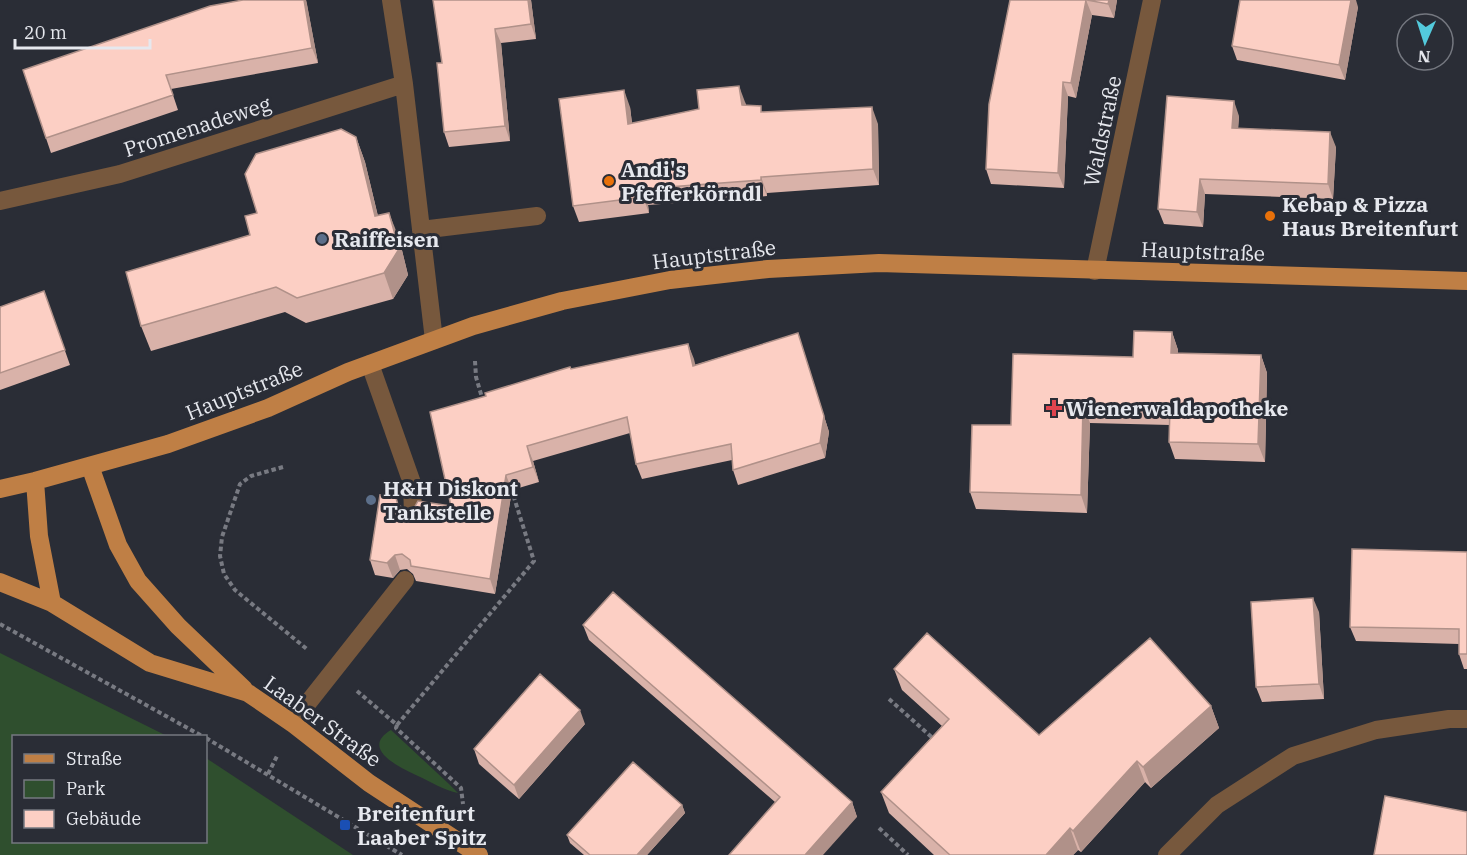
<svg xmlns="http://www.w3.org/2000/svg" width="1467" height="855" font-family="'IBM Plex Serif',serif">
<style>
.green{fill:#2f4f2e}
.lines{fill:none;stroke-linecap:round;stroke-linejoin:round}
.path{stroke:#787a82;stroke-width:4;stroke-dasharray:4.5 3;stroke-linecap:butt}
.minor{stroke:#77583d;stroke-width:18}
.major{stroke:#bf7f45;stroke-width:18}
.wall{fill:#d9b2a9}
.shaded-wall{fill:#b09189}
.building{fill:#fccfc4;stroke:#b09189;stroke-width:1.5}
.food-dot{fill:#e8710a;stroke:#2a2d36;stroke-width:2}
.service-dot{fill:#5c6f8a;stroke:#2a2d36;stroke-width:2}
.health-dot{fill:#e0444e;stroke:#2a2d36;stroke-width:2}
.transit-dot{fill:#1a4fb4;stroke:#2a2d36;stroke-width:2}
.labels{text-anchor:middle;dominant-baseline:central;stroke-width:6;stroke-linejoin:round;paint-order:stroke}
.street-label{font-size:21px;fill:#e6e8ee;stroke:#2a2d36}
.poi-label{font-size:21px;font-weight:bold;fill:#e6e8ee;stroke:#2a2d36;text-anchor:start}
</style>
<rect width="100%" height="100%" fill="#2a2d36"/>
<path class="green" d="M 0,653 L 167,736 L 14,736 L 14,842 L 206,842 L 206,758 L 353,855 L 0,855 Z
M 391,730 L 449,784 L 458,793 C 444,790 431,782 418,776 C 401,768 359,749 391,730 Z"/>
<g class="lines">
<path class="path" d="M 475,361 L 476,377 L 483,401
M 283,467 L 251,476 L 240,484 L 222,537 L 220,556 L 224,574 L 235,590 L 308,650
M 0,624 L 202,736
M 357,691 L 397,725 L 396,728 L 461,788 L 463,804
M 889,699 L 936,741
M 397,725 L 534,561 L 511,488
M 206,738 L 402,855
M 268,774 L 278,754
M 879,828 L 908,855"/>
<path class="minor" d="M 391,0 L 404,84 L 434,340
M 0,201 L 120,174 L 404,84
M 421,230 L 537,216
M 1095,271 L 1152,0
M 370,364 L 412,483 L 413,514
M 292,723 L 405,580
M 1167,855 L 1217,805 L 1293,756 L 1376,730 L 1449,719 L 1467,719"/>
<path class="major" d="M 90,466 L 118,545 L 138,581 L 178,626 L 244,689
M 35,481 L 39,536 L 52,603
M 0,489 L 35,481 L 168,444 L 268,408 L 348,372 L 473,326 L 562,301 L 670,280 L 768,269 L 879,263 L 1467,281
M 0,582 L 52,603 L 150,663 L 248,693 L 292,723 L 369,783 L 479,855"/>
</g>
<path class="wall" d="M 243,0 L 306,0 L 318,63 L 171,89 L 178,110 L 51,153 L 23,70 Z
M 433,0 L 531,0 L 536,39 L 501,43 L 510,141 L 449,147 L 444,132 L 442,63 Z
M 1010,0 L 1117,0 L 1114,18 L 1092,15 L 1076,98 L 1068,96 L 1064,188 L 991,184 L 986,169 Z
M 1358,7 L 1345,80 L 1237,60 L 1232,46 Z
M 745,102 L 746,105 L 763,112 L 878,124 L 879,185 L 767,193 L 767,196 L 648,205 L 649,213 L 579,222 L 573,206 L 630,107 L 632,123 Z
M 1239,116 L 1238,129 L 1336,147 L 1333,199 L 1205,194 L 1203,227 L 1164,224 L 1158,209 Z
M 356,137 L 365,162 L 378,216 L 399,238 L 408,275 L 393,299 L 306,323 L 285,312 L 151,351 L 141,326 L 250,235 Z
M 44,291 L 70,365 L 0,390 L 0,307 Z
M 1172,332 L 1178,350 L 1178,353 L 1261,355 L 1267,373 L 1265,462 L 1175,459 L 1169,442 L 1170,425 L 1090,423 L 1087,513 L 976,509 L 970,492 L 1133,357 Z
M 798,333 L 829,432 L 825,458 L 738,485 L 733,470 L 732,460 L 642,479 L 636,464 L 630,433 L 533,461 L 539,482 L 512,490 L 495,594 L 416,581 L 413,574 L 407,569 L 400,570 L 393,578 L 375,575 L 370,560 L 399,506 L 407,510 L 451,506 L 486,396 L 571,369 L 688,344 L 695,365 Z
M 1467,552 L 1467,669 L 1464,669 L 1459,654 L 1459,644 L 1356,641 L 1350,627 Z
M 1319,612 L 1324,699 L 1262,702 L 1256,687 Z
M 583,625 L 852,802 L 857,817 L 775,802 L 589,640 Z
M 894,669 L 1039,735 L 1211,706 L 1219,728 L 1151,788 L 1145,782 L 1081,852 L 1078,850 L 1073,855 L 934,855 L 889,813 L 881,792 L 942,726 L 902,690 Z
M 585,724 L 519,799 L 479,764 L 474,749 Z
M 682,805 L 685,813 L 647,855 L 584,855 L 570,843 L 567,835 Z"/>
<path class="shaded-wall" d="M 304,0 L 306,0 L 307,4 L 318,63 L 312,48 Z
M 528,0 L 531,0 L 536,39 L 531,24 Z
M 1086,0 L 1092,15 L 1076,98 L 1071,83 Z
M 1109,0 L 1117,0 L 1114,18 L 1108,4 Z
M 1351,0 L 1356,0 L 1358,7 L 1345,80 L 1339,65 Z
M 495,29 L 501,43 L 510,141 L 505,126 Z
M 1063,82 L 1068,96 L 1064,188 L 1058,173 Z
M 739,86 L 745,102 L 748,122 L 742,105 Z
M 624,90 L 630,107 L 634,141 L 628,124 Z
M 1234,101 L 1239,116 L 1237,143 L 1232,128 Z
M 872,107 L 878,124 L 879,185 L 873,169 Z
M 1330,132 L 1336,147 L 1333,199 L 1328,184 Z
M 356,137 L 365,162 L 384,242 L 375,216 Z
M 761,177 L 767,193 L 767,196 L 761,180 Z
M 1200,179 L 1205,194 L 1203,227 L 1197,212 Z
M 642,189 L 648,205 L 649,213 L 643,197 Z
M 389,213 L 399,238 L 408,275 L 393,299 L 384,273 Z
M 1172,332 L 1178,350 L 1178,371 L 1171,353 Z
M 798,333 L 829,432 L 825,458 L 820,443 Z
M 688,344 L 694,359 L 699,381 L 693,366 Z
M 1261,355 L 1267,373 L 1265,462 L 1258,444 Z
M 1083,405 L 1090,423 L 1087,513 L 1081,495 Z
M 527,446 L 533,461 L 539,482 L 533,467 Z
M 506,475 L 512,490 L 495,594 L 490,579 Z
M 395,555 L 400,570 L 393,578 L 387,563 Z
M 1313,598 L 1319,612 L 1324,699 L 1319,684 Z
M 1211,706 L 1219,728 L 1151,788 L 1143,767 Z
M 580,710 L 585,724 L 519,799 L 514,785 Z
M 1137,761 L 1145,782 L 1081,852 L 1073,831 Z
M 852,802 L 857,817 L 823,855 L 805,855 Z
M 682,805 L 685,813 L 647,855 L 637,855 Z
M 1070,828 L 1078,850 L 1073,855 L 1046,855 Z"/>
<path class="building" d="M 243,0 L 304,0 L 312,48 L 166,75 L 173,95 L 46,138 L 23,70 L 210,6 Z
M 433,0 L 528,0 L 531,24 L 495,29 L 505,126 L 444,132 L 437,63 L 442,63 Z
M 1010,0 L 1086,0 L 1071,83 L 1063,82 L 1058,173 L 986,169 L 989,104 Z
M 1087,0 L 1109,0 L 1108,4 Z
M 1240,0 L 1351,0 L 1339,65 L 1232,46 Z
M 739,86 L 742,105 L 761,106 L 761,112 L 872,107 L 873,169 L 761,177 L 761,180 L 642,189 L 643,197 L 573,206 L 559,99 L 624,90 L 628,124 L 699,109 L 697,90 Z
M 1167,96 L 1234,101 L 1232,128 L 1330,132 L 1328,184 L 1200,179 L 1197,212 L 1158,209 Z
M 341,129 L 356,137 L 375,216 L 389,213 L 399,249 L 384,273 L 297,298 L 276,287 L 141,326 L 126,272 L 250,235 L 245,216 L 257,213 L 245,174 L 256,154 Z
M 44,291 L 65,350 L 0,373 L 0,307 Z
M 1134,331 L 1172,332 L 1171,353 L 1261,355 L 1258,444 L 1169,442 L 1170,408 L 1083,405 L 1081,495 L 970,492 L 972,425 L 1011,425 L 1013,354 L 1133,357 Z
M 798,333 L 824,416 L 820,443 L 733,470 L 731,444 L 636,464 L 627,417 L 527,446 L 533,467 L 506,475 L 490,579 L 411,566 L 410,560 L 402,554 L 395,555 L 387,563 L 370,560 L 380,495 L 396,498 L 398,505 L 407,510 L 414,508 L 418,501 L 451,506 L 430,412 L 486,396 L 485,393 L 570,367 L 571,369 L 688,344 L 693,366 Z
M 1352,549 L 1467,552 L 1467,654 L 1459,654 L 1459,629 L 1350,627 Z
M 613,592 L 852,802 L 805,855 L 729,855 L 780,797 L 583,625 Z
M 1313,598 L 1319,684 L 1256,687 L 1251,602 Z
M 927,633 L 1039,735 L 1150,638 L 1211,706 L 1143,767 L 1137,761 L 1073,831 L 1070,828 L 1046,855 L 950,855 L 881,792 L 949,719 L 894,669 Z
M 540,674 L 580,710 L 514,785 L 474,749 Z
M 633,762 L 682,805 L 637,855 L 590,855 L 567,835 Z
M 1385,796 L 1467,812 L 1467,855 L 1374,855 Z"/>
<g class="food-dot">
<circle cx="609" cy="181" r="6"/>
<circle cx="1270" cy="216" r="6"/>
</g>
<g class="service-dot">
<circle cx="322" cy="239" r="6"/>
<circle cx="371" cy="500" r="6"/>
</g>
<path class="health-dot" d="M1051 399h6v6h6v6h-6v6h-6v-6h-6v-6h6z"/>
<rect class="transit-dot" x="339" y="819" width="12" height="12" rx="3"/>
<g class="labels">
<g class="street-label">
<text transform="translate(197 126) rotate(-18)">Promenadeweg</text>
<text transform="translate(1102 131) rotate(-78)">Waldstraße</text>
<text transform="translate(1203 251) rotate(2)">Hauptstraße</text>
<text transform="translate(714 254) rotate(-7)">Hauptstraße</text>
<text transform="translate(244 390) rotate(-22)">Hauptstraße</text>
<text transform="translate(323 721) rotate(36)">Laaber Straße</text>
</g>
<g class="poi-label">
<text x="621" y="169">Andi's<tspan x="621" dy="24">Pfefferkörndl</tspan></text>
<text x="1282" y="204">Kebap &amp; Pizza<tspan x="1282" dy="24">Haus Breitenfurt</tspan></text>
<text x="334" y="239">Raiffeisen</text>
<text x="1066" y="408">Wienerwaldapotheke</text>
<text x="383" y="488">H&amp;H Diskont<tspan x="383" dy="24">Tankstelle</tspan></text>
<text x="357" y="813">Breitenfurt<tspan x="357" dy="24">Laaber Spitz</tspan></text>
</g>
</g>
<rect x="12" y="735" width="195" height="108" fill="#2a2d36" stroke="#757880" stroke-width="1.5"/>
<rect x="24" y="754" width="30" height="9" fill="#bf7f45" stroke="#757880" stroke-width="1.5"/>
<text x="66" y="765" font-size="18" fill="#e6e8ee">Straße</text>
<rect x="24" y="780" width="30" height="18" fill="#2f4f2e" stroke="#757880" stroke-width="1.5"/>
<text x="66" y="795" font-size="18" fill="#e6e8ee">Park</text>
<rect x="24" y="810" width="30" height="18" fill="#fccfc4" stroke="#757880" stroke-width="1.5"/>
<text x="66" y="825" font-size="18" fill="#e6e8ee">Gebäude</text>
<g transform="translate(1425 42) rotate(183)"><circle r="28" fill="#2a2d36" stroke="#757880" stroke-width="1.5"/>
<path d="M0-4.5L10 22L0 15L-10 22Z" fill="#53cadc"/>
<text y="-9" font-size="16" font-weight="bold" text-anchor="middle" fill="#e6e8ee">N</text>
</g>
<path d="M15 39v9h135v-9" fill="none" stroke="#e6e8ee" stroke-width="3"/>
<text x="24" y="39" font-size="18" fill="#e6e8ee" stroke="#2a2d36" stroke-width="4.5" paint-order="stroke">20 m</text>
</svg>
